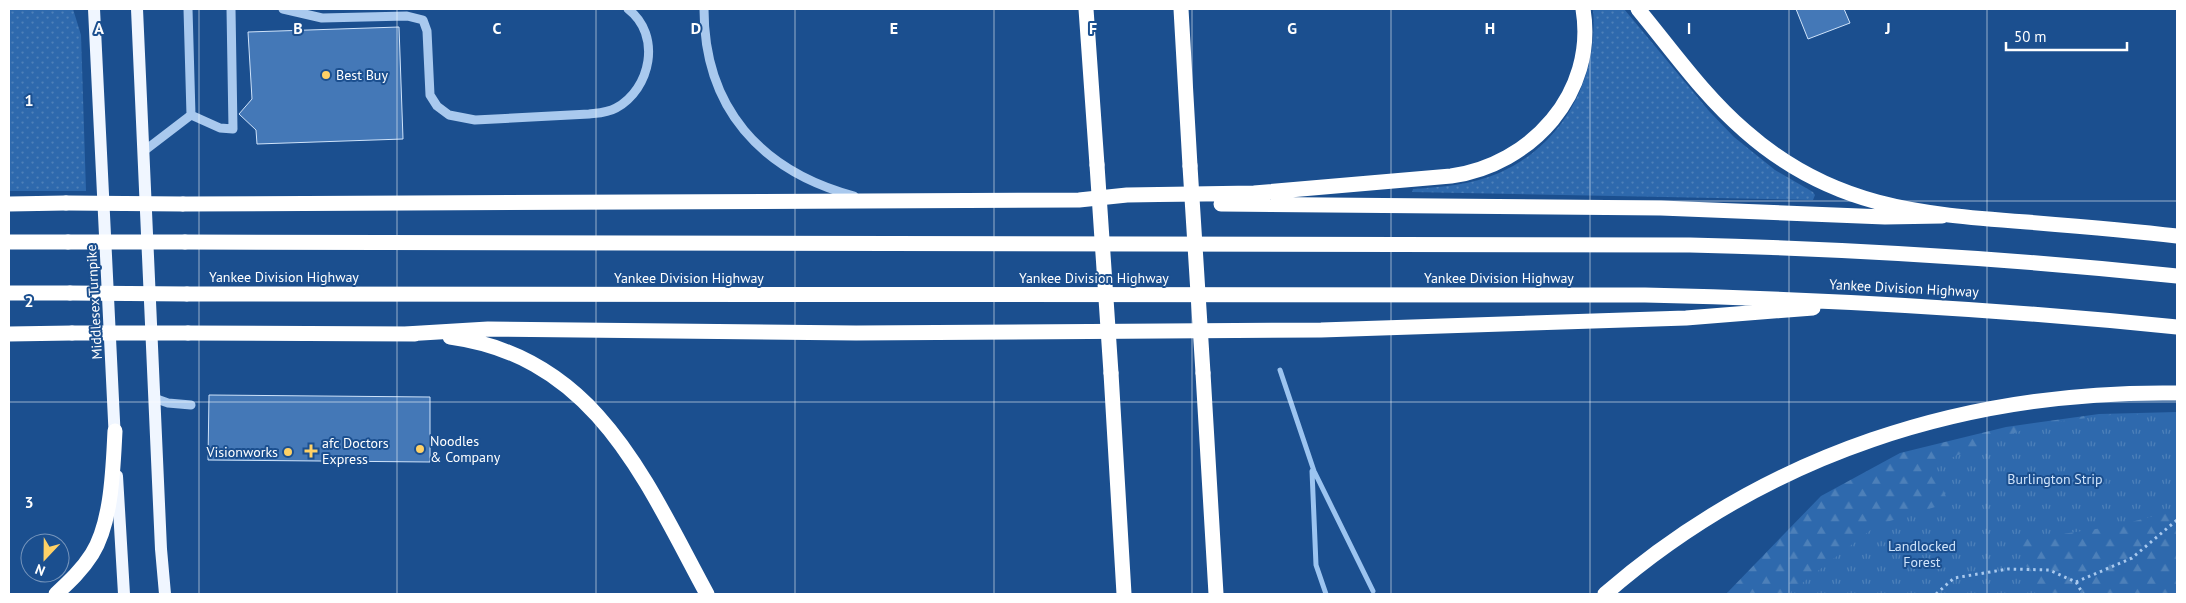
<svg xmlns="http://www.w3.org/2000/svg" width="2186" height="603" font-family="'PT Sans',sans-serif">
<style>
.grass{fill:url(#grass-dots)}
.forest{fill:url(#forest-firs)}
.park{fill:url(#park-tufts)}
.lines{fill:none;stroke-linecap:round;stroke-linejoin:round}
.stream{stroke:#9cc4f0;stroke-width:5}
.building{fill:#4478b7;stroke:#cfe3fa}
.path{stroke:#a9c9ee;stroke-width:3;stroke-dasharray:2.5 4;stroke-linecap:butt}
.minor{stroke:#a9c9ee;stroke-width:9}
.major{stroke:#f0f6ff;stroke-width:12}
.highway{stroke:#fff;stroke-width:15}
.highway-bridge{stroke:#fff;stroke-width:15}
.grid{fill:none;stroke:#fff;stroke-width:1;stroke-opacity:0.55}
.poi-dot{fill:#ffd166;stroke:#1b4f8f;stroke-width:2}
.labels{text-anchor:middle;dominant-baseline:central;stroke-width:4;stroke-linejoin:round;paint-order:stroke}
.poi-label{font-size:14px;fill:#fff;stroke:#1b4f8f;text-anchor:start}
.street-label{font-size:14px;fill:#fff;stroke:#1b4f8f}
.park-label{font-size:14px;fill:#cfe3fa;stroke:#1b4f8f}
.grid-label{font-size:16px;text-anchor:middle;font-weight:bold;fill:#fff;stroke:#1b4f8f;stroke-width:4;stroke-linejoin:round;paint-order:stroke}
</style>
<defs>
<pattern id="grass-dots" width="8" height="8" patternUnits="userSpaceOnUse" patternTransform="scale(1.25)"><rect width="8" height="8" fill="#2e69ad"/><path d="M2 2h.1M6 6h.1" fill="none" stroke="#4d80b9" stroke-width="1.8" stroke-linecap="round"/></pattern>
<pattern id="forest-firs" width="22" height="20" patternUnits="userSpaceOnUse" patternTransform="scale(1.25)"><rect width="22" height="20" fill="#2e69ad"/><path d="M5 1l3.5 6h-7zM16 11l3.5 6h-7z" fill="#4d80b9"/></pattern>
<pattern id="park-tufts" width="24" height="20" patternUnits="userSpaceOnUse" patternTransform="scale(1.25)"><rect width="24" height="20" fill="#2e69ad"/><path d="M3 7l-1-3M5 7V3M7 7l1-3M15 17l-1-3M17 17v-4M19 17l1-3" fill="none" stroke="#4d80b9"/></pattern>
</defs>
<rect width="100%" height="100%" fill="#1b4f8f"/>
<path class="grass" d="M 9,9 L 73,9 L 81,35 L 86,191 L 9,191 Z
M 1593,9 L 1624,9 L 1709,111 L 1734,137 L 1775,170 L 1813,192 L 1815,195 L 1813,200 L 1412,192 L 1413,189 C 1442,187 1471,185 1499,173 C 1563,145 1599,78 1593,9 Z"/>
<path class="forest" d="M 2177,412 L 2177,594 L 1726,594 L 1821,496 L 1900,453 L 2006,427 L 2099,414 Z"/>
<path class="park" d="M 2165,414 L 2177,415 L 2177,510 L 2116,526 L 2028,539 L 2015,533 L 2036,594 L 1788,594 L 1877,525 L 1948,503 L 1935,464 L 2038,424 L 2111,415 Z"/>
<g class="lines">
<path class="stream" d="M 1280,370 L 1314,471 L 1373,591
M 1312,471 L 1316,565 L 1326,594"/>
</g>
<path class="building" d="M 1796,9 L 1844,9 L 1850,23 L 1808,39 Z
M 399,27 L 403,139 L 257,144 L 256,130 L 239,114 L 252,99 L 248,32 Z
M 209,395 L 430,397 L 430,462 L 208,460 Z"/>
<g class="lines">
<path class="path" d="M 2076,582 L 2132,558 L 2177,520
M 1936,594 L 1954,578 L 2008,569 L 2049,570 L 2076,582 L 2083,594"/>
<path class="minor" d="M 188,9 L 191,115
M 283,9 L 322,18 L 407,16 L 423,20 L 427,31 L 430,95 L 437,106 L 449,115 L 475,120 L 589,114 C 598,113 607,113 616,108 C 651,89 662,35 628,9
M 704,9 C 704,108 761,171 854,196
M 191,115 L 220,128 L 233,129 L 231,9
M 144,151 L 191,115
M 154,398 L 168,403 L 191,405"/>
<path class="major" d="M 94,9 L 115,441
M 137,9 L 161,549 L 165,594
M 117,476 L 124,594"/>
<path class="highway" d="M 1086,9 L 1097,165
M 1181,9 L 1190,166
M 1638,9 C 1672,50 1704,96 1745,131 C 1831,207 1918,214 2027,222 C 2077,226 2127,230 2177,236
M 9,204 L 66,203
M 183,204 L 1079,200 L 1127,195 L 1254,193 L 1451,176 C 1531,165 1597,93 1583,9
M 1221,204 L 1661,208 L 1885,217 L 1942,216
M 9,242 L 68,242
M 185,242 L 1690,245 C 1853,249 2015,259 2177,276
M 9,293 L 70,293
M 187,294 L 1645,295 C 1823,299 2000,309 2177,327
M 188,333 L 415,334
M 9,334 L 72,333
M 405,334 L 488,329 L 856,333 L 1321,330 L 1686,318 L 1813,308
M 450,337 C 596,357 645,480 707,594
M 1111,373 L 1124,594
M 1203,373 L 1216,594
M 56,594 C 69,582 82,570 92,554 C 112,522 113,468 115,431
M 1605,594 C 1766,454 1965,390 2177,393"/>
<path class="highway-bridge" d="M 1097,165 L 1111,373
M 1190,166 L 1203,373
M 66,203 L 183,204
M 68,242 L 185,242
M 70,293 L 187,294
M 72,333 L 188,333"/>
</g>
<path class="grid" d="M 199,9 L 199,594M 397,9 L 397,594M 596,9 L 596,594M 795,9 L 795,594M 994,9 L 994,594M 1192,9 L 1192,594M 1391,9 L 1391,594M 1590,9 L 1590,594M 1789,9 L 1789,594M 1987,9 L 1987,594M 9,201 L 2177,201M 9,402 L 2177,402"/>
<g class="poi-dot">
<circle cx="326" cy="75" r="5"/>
<circle cx="420" cy="449" r="5"/>
<path d="M308.5 443.5h5v5h5v5h-5v5h-5v-5h-5v-5h5z"/>
<circle cx="288" cy="452" r="5"/>
</g>
<g class="labels">
<g class="poi-label">
<text x="336" y="75">Best Buy</text>
<text x="430" y="441">Noodles<tspan x="430" dy="16">&amp; Company</tspan></text>
<text x="322" y="443">afc Doctors<tspan x="322" dy="16">Express</tspan></text>
<text x="278" y="452" text-anchor="end">Visionworks</text>
</g>
<g class="street-label">
<text x="284" y="277">Yankee Division Highway</text>
<text x="689" y="278">Yankee Division Highway</text>
<text x="1094" y="278">Yankee Division Highway</text>
<text x="1499" y="278">Yankee Division Highway</text>
<text transform="translate(1904 288) rotate(3)">Yankee Division Highway</text>
<text transform="translate(94 302) rotate(-93)">Middlesex Turnpike</text>
</g>
<g class="park-label">
<text x="2055" y="479">Burlington Strip</text>
<text x="1922" y="546">Landlocked<tspan x="1922" dy="16">Forest</tspan></text>
</g>
</g>
<g class="grid-label">
<text x="99" y="34">A</text>
<text x="298" y="34">B</text>
<text x="497" y="34">C</text>
<text x="696" y="34">D</text>
<text x="894" y="34">E</text>
<text x="1093" y="34">F</text>
<text x="1292" y="34">G</text>
<text x="1490" y="34">H</text>
<text x="1689" y="34">I</text>
<text x="1888" y="34">J</text>
<text x="29" y="106">1</text>
<text x="29" y="307">2</text>
<text x="29" y="508">3</text>
</g>
<rect width="2186" height="603" fill="none" stroke="#ffffff" stroke-width="20"/>
<g transform="translate(45 558) rotate(202)"><circle r="24" fill="#1b4f8f" stroke="#7695bc"/>
<path d="M0-4L9 19L0 12L-9 19Z" fill="#ffd166"/>
<text y="-8" font-size="14" font-weight="bold" text-anchor="middle" fill="#ffffff">N</text>
</g>
<path d="M2006 42v8h121v-8" fill="none" stroke="#ffffff" stroke-width="2.5"/>
<text x="2014" y="42" font-size="15" fill="#ffffff" stroke="#1b4f8f" stroke-width="4" paint-order="stroke">50 m</text>
</svg>
